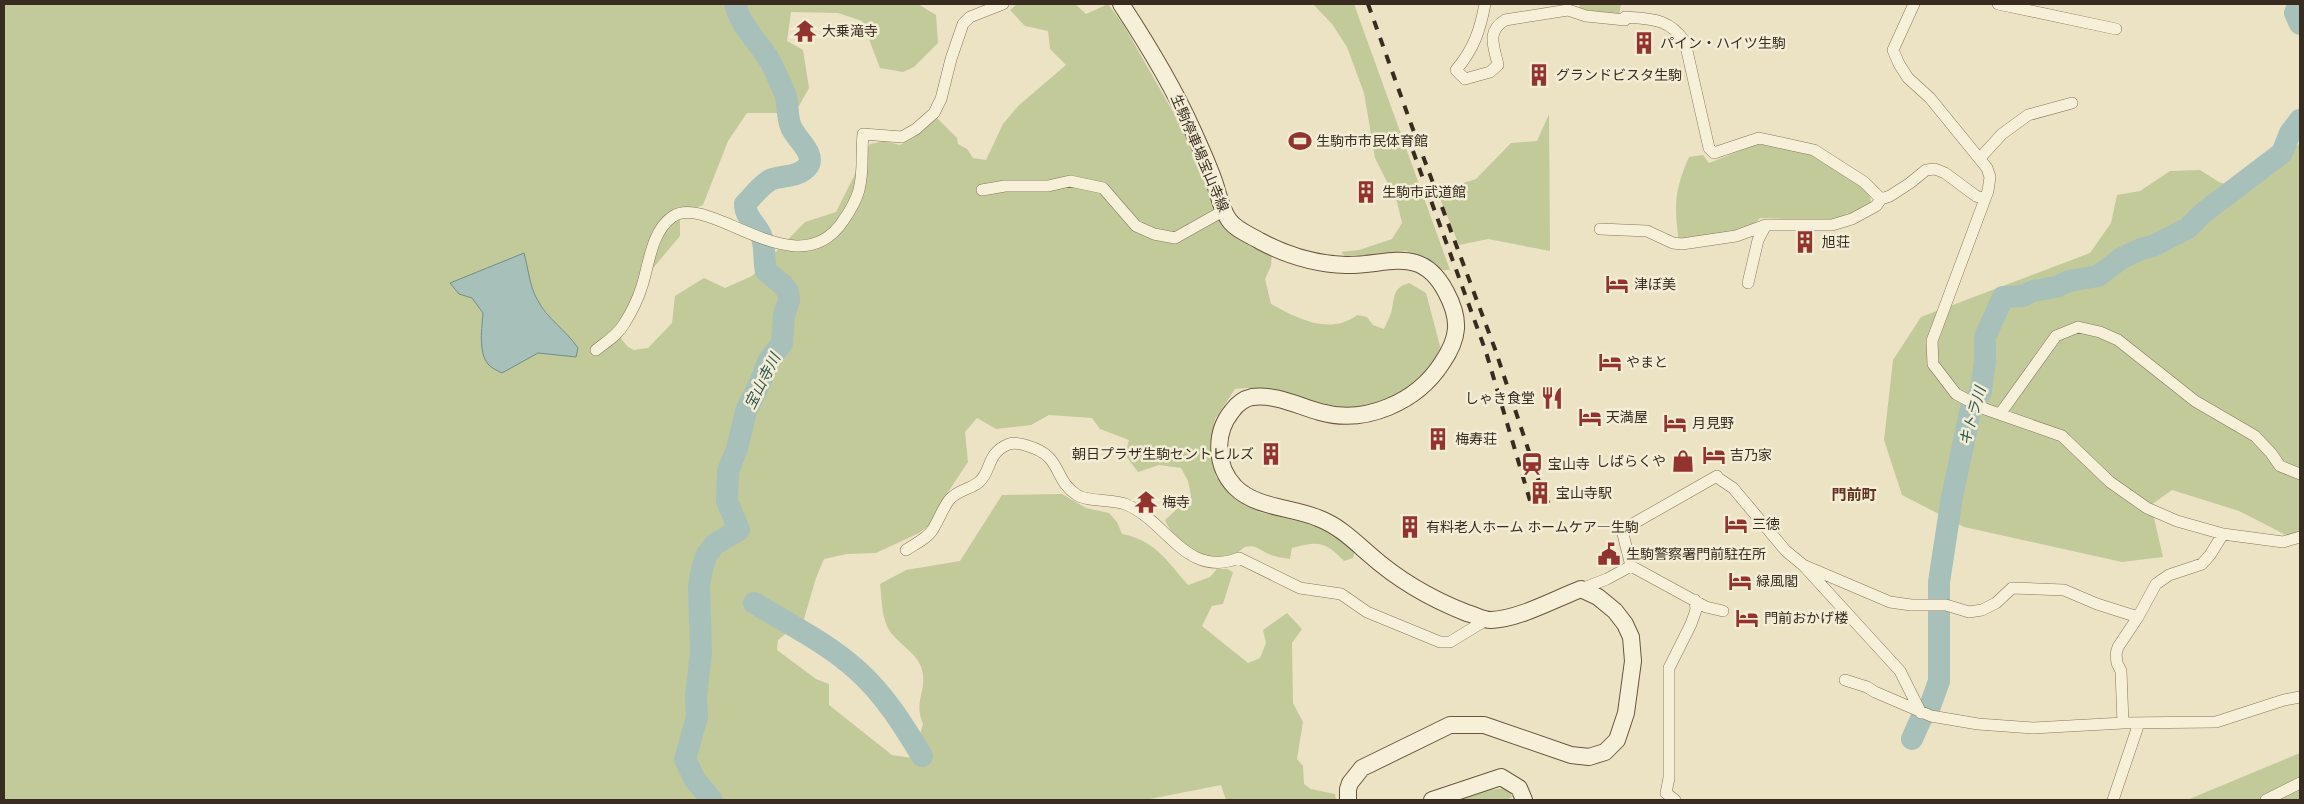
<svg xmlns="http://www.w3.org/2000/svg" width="2304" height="804" font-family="Lora,'Noto Sans JP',serif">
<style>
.green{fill:#c2ca9a;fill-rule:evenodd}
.water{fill:#a7c0ba;stroke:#6e8e88}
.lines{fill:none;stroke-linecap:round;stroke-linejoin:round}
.river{stroke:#a7c0ba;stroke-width:22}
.street-casing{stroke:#87755c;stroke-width:12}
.secondary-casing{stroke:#69563f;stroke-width:18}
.street{stroke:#f7f0d8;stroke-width:11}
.secondary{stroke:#f7f0d8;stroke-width:16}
.rail{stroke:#372c1f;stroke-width:4;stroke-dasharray:9 9;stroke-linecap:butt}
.labels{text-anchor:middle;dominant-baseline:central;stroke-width:5;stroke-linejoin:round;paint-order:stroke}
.poi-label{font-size:14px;fill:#372c1f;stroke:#f4edd5;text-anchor:start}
.street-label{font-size:14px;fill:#372c1f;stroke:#f4edd5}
.water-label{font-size:15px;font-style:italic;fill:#2f5756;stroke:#f4edd5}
.neighbourhood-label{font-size:15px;font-weight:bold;fill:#623121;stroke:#f4edd5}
</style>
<rect width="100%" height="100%" fill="#ece3c5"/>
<path class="green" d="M 4,4 L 918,4 L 936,15 L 938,43 L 914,67 L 903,72 L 880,68 L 862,21 L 838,13 L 791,12 L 787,41 L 803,50 L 809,88 L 795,113 L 747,113 L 728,141 L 703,205 L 680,214 L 680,236 L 643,280 L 615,331 L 628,347 L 634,350 L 648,348 L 672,323 L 675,296 L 704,278 L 725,288 L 752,276 L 805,222 L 836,212 L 870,144 L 884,141 L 900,145 L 913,138 L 937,118 L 957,138 L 958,144 L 967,149 L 973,158 L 986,160 L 1003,124 L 1018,106 L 1066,65 L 1050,49 L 1048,31 L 1025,26 L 1010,10 L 1017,4 L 1075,4 L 1086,14 L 1108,4 L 1123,24 L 1181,126 L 1207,186 L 1219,220 L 1228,232 L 1241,241 L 1272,254 L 1271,266 L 1265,279 L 1271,304 C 1297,318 1329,336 1357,315 L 1367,317 L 1373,325 L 1384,329 C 1387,322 1391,315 1392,309 C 1395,295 1393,288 1409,283 L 1426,293 L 1441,350 C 1436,358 1431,368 1424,375 C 1403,398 1366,412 1336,406 C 1301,399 1272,384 1235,389 L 1215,419 L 1210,446 L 1216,477 L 1235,497 L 1259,512 L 1323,527 L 1355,549 L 1353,558 L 1344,561 C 1325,541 1318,541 1292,548 L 1290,559 C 1284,558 1276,557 1271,555 C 1262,552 1256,544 1245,547 C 1241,549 1237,554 1232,556 C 1207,565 1174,542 1165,520 L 1191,496 L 1188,481 L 1181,468 L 1159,465 L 1138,472 L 1125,455 L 1129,440 L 1100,429 L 1092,418 L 1049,415 L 1031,425 L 996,429 L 977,418 L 965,432 L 968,462 L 942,501 L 932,523 L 919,533 L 876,553 L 847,554 L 824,559 L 816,578 L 804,619 L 778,640 L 777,650 L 816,679 L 829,684 L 829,705 L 892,755 L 913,758 L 923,724 C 914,703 925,694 923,675 C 921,655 902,647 891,633 C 881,619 882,600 880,584 L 906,570 L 960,561 L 1002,495 L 1062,494 L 1086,508 L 1109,513 L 1117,522 L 1122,534 C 1155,540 1167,561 1188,585 L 1210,577 L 1217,569 L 1227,569 L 1233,572 L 1223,604 L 1212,606 L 1202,626 L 1248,663 L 1260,658 L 1266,643 L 1263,630 L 1287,613 L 1302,629 L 1292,643 L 1293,703 L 1303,722 L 1297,759 L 1303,766 L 1304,784 L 1311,789 L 1335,794 L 1336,800 L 1226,800 L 1221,785 L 1145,800 L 4,800 ZM 523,254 L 535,298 L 560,329 L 576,357 L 538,353 L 508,369 L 481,331 L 483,313 L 472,298 L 459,294 L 450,283 Z
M 1313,4 L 1354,4 L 1450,270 L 1442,270 L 1425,257 L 1406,251 L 1379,255 L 1345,256 L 1341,252 L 1359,250 L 1392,239 L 1402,223 L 1397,202 L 1375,158 L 1364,93 L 1347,47 L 1332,24 Z
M 1580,4 L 1621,4 L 1619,15 L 1579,9 Z
M 1549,114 L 1550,251 L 1488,239 L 1459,245 L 1437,191 L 1476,179 L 1511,143 L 1537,141 Z
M 2300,143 L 2300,542 L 2239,511 L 2172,490 L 2151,505 L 2163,557 L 2122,562 L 1964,527 L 1902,495 L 1884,440 L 1893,360 L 1921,317 L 2090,253 L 2111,223 L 2117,195 L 2140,191 L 2170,171 L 2200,170 L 2219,182 L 2242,189 Z
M 1757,144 L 1768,144 L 1816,156 L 1868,191 L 1871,201 L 1867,208 L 1851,216 L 1847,213 L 1844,219 L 1831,221 L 1760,218 C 1745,238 1702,239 1679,242 C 1674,206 1674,191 1689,157 L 1703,155 L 1709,163 Z
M 2300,753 L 2300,800 L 2187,800 Z
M 1508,788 L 1512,797 L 1506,800 L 1447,800 L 1468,792 Z"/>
<path class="water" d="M 524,253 C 528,267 530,288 537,299 C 547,319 566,330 578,348 L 576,357 L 538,353 L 502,373 C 498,371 491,368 488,364 C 478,352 482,327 483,313 L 472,298 L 459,294 L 450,283 Z"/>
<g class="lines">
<path class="river" d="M 2299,4 L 2295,13 L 2300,24
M 754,603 C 789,624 827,643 857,670 C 884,694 904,726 922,756
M 1912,739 L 1921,719 L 1929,709 L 1939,681 L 1939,582 L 1952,497 L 1971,408 L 1981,391 L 1985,361 L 1985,337 L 2003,297 L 2023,296 L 2033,291 L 2056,287 L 2069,281 L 2098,276 L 2122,258 L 2141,249 L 2153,246 L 2188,228 L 2203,213 L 2282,153 L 2290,133 L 2300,120
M 712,800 L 695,780 L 685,759 L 697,717 L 696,697 L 701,652 L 699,586 L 702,569 L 707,554 L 715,544 L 739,530 L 727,501 L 728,471 L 737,449 L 746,411 L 760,383 L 768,362 L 782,343 L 784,315 L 789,301 L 788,292 L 783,285 L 766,271 C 763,259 766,247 761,235 C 756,224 745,217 745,204 C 753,196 760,186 770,180 C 781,175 799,178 808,166 C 816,153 796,139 791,127 C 787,117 788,106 786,97 C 784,90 777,76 774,69 C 764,46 741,29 735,4"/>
<defs>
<path id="street" d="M 1485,4 C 1480,30 1474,49 1456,70 L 1465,79 L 1490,72 L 1498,65 C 1494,46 1486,32 1505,20 L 1568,10 L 1586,16 L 1625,20
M 1914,4 L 1893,50 L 1899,64 L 1908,78 L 1930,98 L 1987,168 L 1990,177 L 1988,191 L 1932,341 L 1933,364 L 1956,394 L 1985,409 L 2062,436 L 2110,482 L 2147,508 L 2177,521 L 2223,534 L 2283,542 L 2300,537
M 1998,4 L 2116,29
M 1625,17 C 1651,19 1669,18 1685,42 L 1709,148 L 1714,153 L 1759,138 L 1814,150 L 1864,182 L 1881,199
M 1980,158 L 2002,134 L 2028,115 L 2072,103
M 982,190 L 1005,186 L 1048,186 L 1070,181 L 1103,188 L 1136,226 L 1154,234 L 1175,238 L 1223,211
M 1600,229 L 1647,231 L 1673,243 L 1682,244 L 1736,236 L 1766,225 L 1832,225 L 1852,219 L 1876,206 L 1881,199 L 1890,196 L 1910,183 L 1926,170 L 1935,169 L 1945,173 L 1976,196 L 1985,199
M 1748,283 L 1758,240 L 1766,225
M 596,350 C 606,342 618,335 624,324 C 631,313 638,299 642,286 C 649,265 651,232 672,217 C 709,191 797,290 843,221 C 850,211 856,201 859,190 C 864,171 861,153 863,134 L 902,137 L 916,129 L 934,113 L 941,99 L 951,59 L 963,24 L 970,17 L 1003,4
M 2000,414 L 2056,336 L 2078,327 L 2100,332 L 2118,340 L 2195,401 L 2255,436 L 2271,453 L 2280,466 L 2300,474
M 1721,480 L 1733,488 L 1786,551 L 1803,565 L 1900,671 L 1921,713
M 906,550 C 915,544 928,538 933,529 C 939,520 943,507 950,499 C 958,490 971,489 979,482 C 992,471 986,453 1009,444 C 1015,442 1022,444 1028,446 C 1063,456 1053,480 1077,495 C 1088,502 1112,499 1125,504 C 1167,520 1185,579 1239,558 L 1300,588 L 1341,594 L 1367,612 L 1440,642 L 1450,642 L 1486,620
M 1803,565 L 1890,602 L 1911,605 L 1946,605 L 1969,612 L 1982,610 L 1996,603 L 2012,588 L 2064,590 L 2097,604 L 2138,617
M 1631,566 L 1706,607 L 1723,611
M 1581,589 L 1607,579 L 1631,566 L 1622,530 L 1717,476
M 1845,680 L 1867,687 L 1875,692 L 1931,716 L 1978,724 L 2033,728 L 2123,723 L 2216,722 L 2284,700 L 2300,697
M 2123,723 L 2121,671 L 2117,663 L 2116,654 L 2118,647 L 2138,617 L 2156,584 L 2169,575 L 2202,564 L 2210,555 L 2223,534
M 1675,800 L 1666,793 L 1669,778 L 1669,668 L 1691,624 L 1696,610 L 1695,600
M 2113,800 L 2139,723
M 2266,800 L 2300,783"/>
<path id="secondary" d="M 1121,4 C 1148,45 1173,86 1193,131 C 1201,149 1209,166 1215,184 C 1219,196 1221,209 1229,220 C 1236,230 1250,235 1260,241 C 1286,255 1317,264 1346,265 C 1388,266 1421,244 1446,292 C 1461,320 1459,338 1442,363 C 1417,402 1365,425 1320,412 C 1298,406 1276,394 1252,397 C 1243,399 1237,404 1232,411 C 1214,433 1215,466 1235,487 C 1256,508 1291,507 1318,518 C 1339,526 1353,540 1369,554 C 1398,580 1431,599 1467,613 C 1475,615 1483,620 1491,620 C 1519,619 1555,599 1581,589 L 1598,597 L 1615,611 L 1625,624 L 1631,637 L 1633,661 L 1626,713 L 1617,740 L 1605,752 L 1589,757 L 1571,755 L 1484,725 L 1450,725 L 1362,768 L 1350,783 L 1348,789 L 1348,800
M 1432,800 L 1501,777 L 1519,788 L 1524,800"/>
</defs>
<use href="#street" class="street-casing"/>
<use href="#secondary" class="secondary-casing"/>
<use href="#street" class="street"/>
<use href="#secondary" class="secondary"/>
<path class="rail" d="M 1368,4 L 1411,124 L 1495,349 L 1541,488 L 1551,508
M 1413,151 L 1486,352 L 1531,504"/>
</g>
<defs>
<symbol id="temple-bare" viewBox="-9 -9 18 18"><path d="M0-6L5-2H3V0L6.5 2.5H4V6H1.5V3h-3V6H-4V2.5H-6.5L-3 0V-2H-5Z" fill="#93332f" stroke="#f4edd5" stroke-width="2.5" paint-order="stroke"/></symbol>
<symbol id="building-bare" viewBox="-9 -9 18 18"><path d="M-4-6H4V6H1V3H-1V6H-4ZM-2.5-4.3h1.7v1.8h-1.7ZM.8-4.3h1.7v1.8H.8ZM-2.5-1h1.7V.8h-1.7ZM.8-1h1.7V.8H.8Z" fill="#93332f" stroke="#f4edd5" stroke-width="2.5" paint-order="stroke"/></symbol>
<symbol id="stadium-bare" viewBox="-9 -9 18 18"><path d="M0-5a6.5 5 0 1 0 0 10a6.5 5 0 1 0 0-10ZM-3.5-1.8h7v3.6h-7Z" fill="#93332f" stroke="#f4edd5" stroke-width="2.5" paint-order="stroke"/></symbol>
<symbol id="hotel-bare" viewBox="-9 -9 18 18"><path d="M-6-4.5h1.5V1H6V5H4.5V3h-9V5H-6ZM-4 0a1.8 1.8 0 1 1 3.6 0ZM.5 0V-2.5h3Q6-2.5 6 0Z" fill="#93332f" stroke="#f4edd5" stroke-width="2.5" paint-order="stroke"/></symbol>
<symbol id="restaurant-bare" viewBox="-9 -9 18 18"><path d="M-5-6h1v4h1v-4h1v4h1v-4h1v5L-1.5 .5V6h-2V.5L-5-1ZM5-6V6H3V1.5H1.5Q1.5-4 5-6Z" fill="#93332f" stroke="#f4edd5" stroke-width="2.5" paint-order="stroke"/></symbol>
<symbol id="shop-bare" viewBox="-9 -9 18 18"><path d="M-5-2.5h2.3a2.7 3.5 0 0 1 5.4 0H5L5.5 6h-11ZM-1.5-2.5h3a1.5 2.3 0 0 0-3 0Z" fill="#93332f" stroke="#f4edd5" stroke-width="2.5" paint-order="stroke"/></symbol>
<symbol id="station-bare" viewBox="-9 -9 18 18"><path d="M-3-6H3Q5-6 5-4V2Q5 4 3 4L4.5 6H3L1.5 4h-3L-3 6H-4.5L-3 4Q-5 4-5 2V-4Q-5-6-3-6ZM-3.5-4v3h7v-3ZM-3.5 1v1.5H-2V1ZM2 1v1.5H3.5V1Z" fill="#93332f" stroke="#f4edd5" stroke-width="2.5" paint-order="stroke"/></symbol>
<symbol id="civic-bare" viewBox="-9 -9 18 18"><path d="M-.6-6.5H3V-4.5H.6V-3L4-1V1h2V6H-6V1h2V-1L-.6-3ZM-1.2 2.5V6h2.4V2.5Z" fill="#93332f" stroke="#f4edd5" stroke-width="2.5" paint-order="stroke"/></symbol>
</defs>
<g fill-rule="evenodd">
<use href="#temple-bare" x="789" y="15" width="32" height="32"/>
<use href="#building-bare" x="1628" y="27" width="32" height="32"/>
<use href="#building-bare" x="1523" y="59" width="32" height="32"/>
<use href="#stadium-bare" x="1284" y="125" width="32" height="32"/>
<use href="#building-bare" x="1350" y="176" width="32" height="32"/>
<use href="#building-bare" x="1789" y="226" width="32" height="32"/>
<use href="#hotel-bare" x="1601" y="268" width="32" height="32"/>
<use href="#hotel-bare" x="1594" y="346" width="32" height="32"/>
<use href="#restaurant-bare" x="1536" y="382" width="32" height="32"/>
<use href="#hotel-bare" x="1574" y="401" width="32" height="32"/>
<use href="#hotel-bare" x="1659" y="407" width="32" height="32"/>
<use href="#building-bare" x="1422" y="423" width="32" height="32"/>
<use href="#building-bare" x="1255" y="438" width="32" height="32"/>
<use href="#hotel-bare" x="1698" y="439" width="32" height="32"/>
<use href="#shop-bare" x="1667" y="445" width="32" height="32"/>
<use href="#station-bare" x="1516" y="448" width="32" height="32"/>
<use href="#building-bare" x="1524" y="477" width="32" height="32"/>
<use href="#temple-bare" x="1130" y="486" width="32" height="32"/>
<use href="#hotel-bare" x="1720" y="508" width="32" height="32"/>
<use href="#building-bare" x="1394" y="511" width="32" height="32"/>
<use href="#civic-bare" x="1593" y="538" width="32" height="32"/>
<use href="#hotel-bare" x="1724" y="565" width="32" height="32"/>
<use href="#hotel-bare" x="1731" y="602" width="32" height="32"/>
</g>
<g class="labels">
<g class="poi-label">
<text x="822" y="31">大乗滝寺</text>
<text x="1660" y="43">パイン・ハイツ生駒</text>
<text x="1556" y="75">グランドビスタ生駒</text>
<text x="1316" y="141">生駒市市民体育館</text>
<text x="1382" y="192">生駒市武道館</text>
<text x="1822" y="242">旭荘</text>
<text x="1634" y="284">津ぼ美</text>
<text x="1626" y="362">やまと</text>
<text x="1535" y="398" text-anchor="end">しゃき食堂</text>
<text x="1606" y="417">天満屋</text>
<text x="1692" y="423">月見野</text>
<text x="1455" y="439">梅寿荘</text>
<text x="1254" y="454" text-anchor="end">朝日プラザ生駒セントヒルズ</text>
<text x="1730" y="455">吉乃家</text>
<text x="1666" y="461" text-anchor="end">しばらくや</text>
<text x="1548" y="464">宝山寺</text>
<text x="1556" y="493">宝山寺駅</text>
<text x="1162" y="502">梅寺</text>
<text x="1752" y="524">三徳</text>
<text x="1426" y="527">有料老人ホーム ホームケア―生駒</text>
<text x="1626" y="554">生駒警察署門前駐在所</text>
<text x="1756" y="581">緑風閣</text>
<text x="1764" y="618">門前おかげ楼</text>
</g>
<g class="street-label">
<text transform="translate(1200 153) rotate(67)">生駒停車場宝山寺線</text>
</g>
<g class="water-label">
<text transform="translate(762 381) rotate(-63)">宝山寺川</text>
<text transform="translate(1972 416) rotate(-74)">キトラ川</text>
</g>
<g class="neighbourhood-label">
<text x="1854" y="494">門前町</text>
</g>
</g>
<rect width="2304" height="804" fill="none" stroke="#372c1f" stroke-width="10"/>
</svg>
